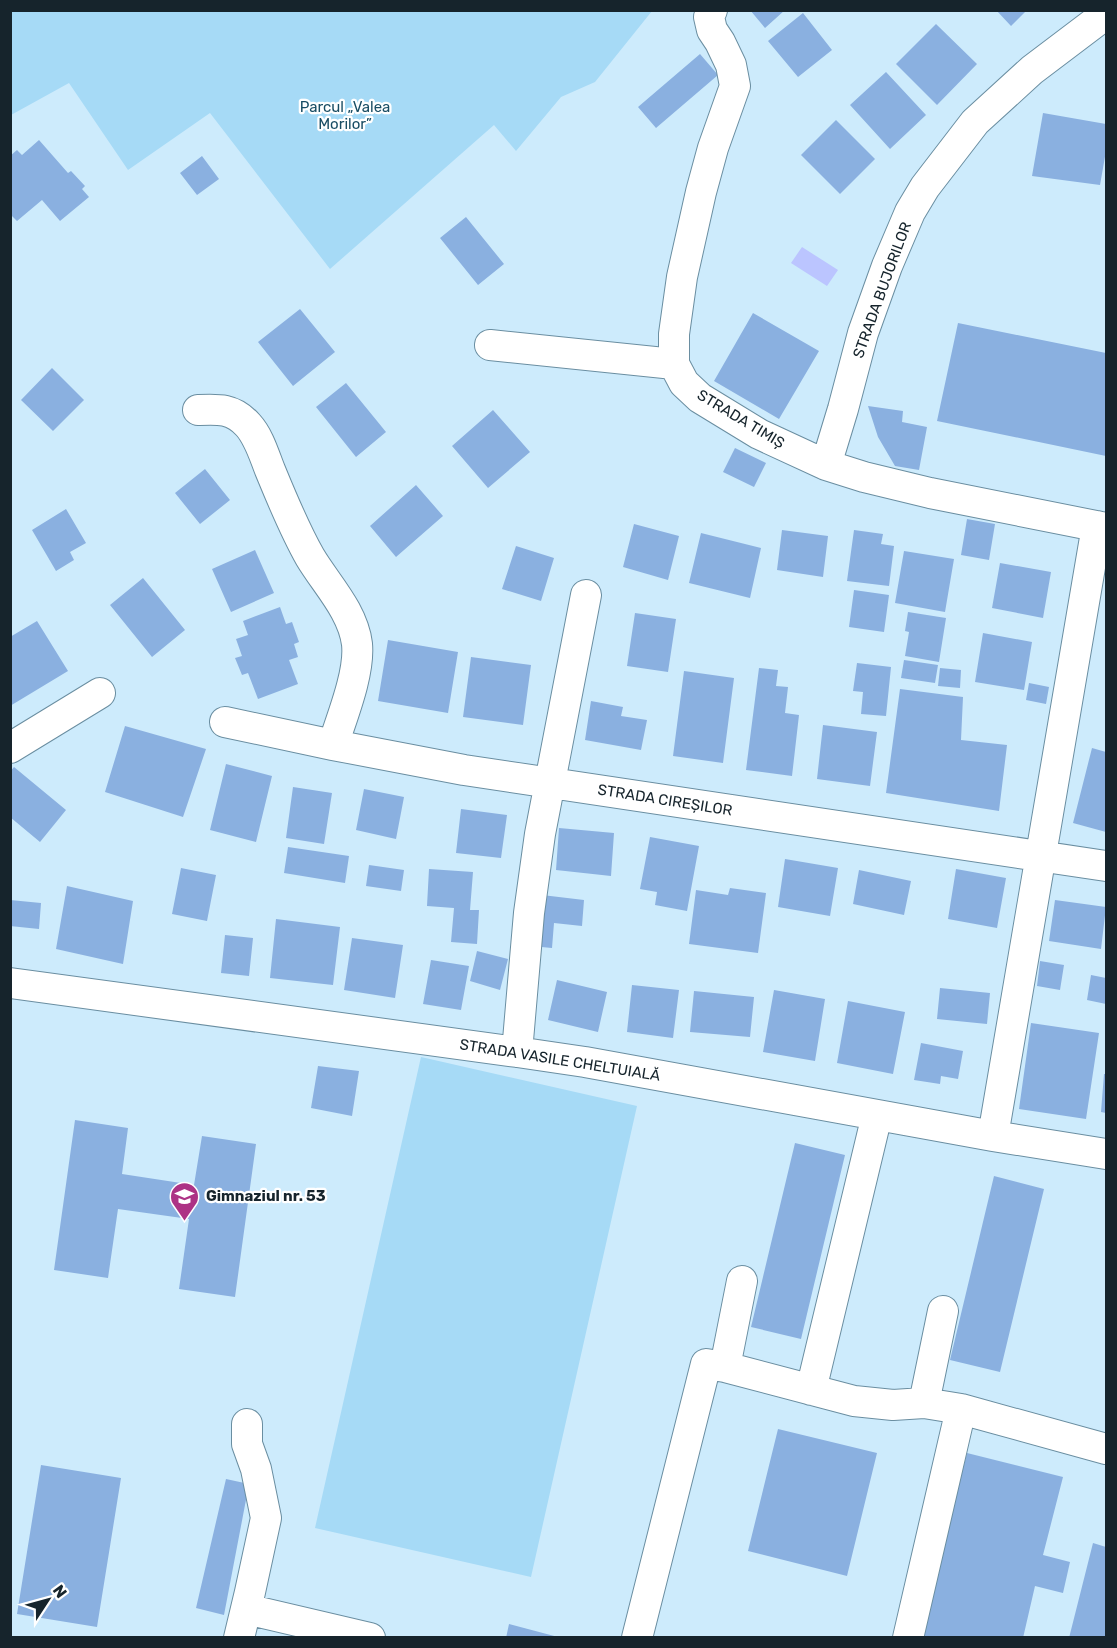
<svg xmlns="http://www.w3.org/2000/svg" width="1117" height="1648" font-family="Rubik,sans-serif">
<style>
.green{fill:#a6daf6}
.water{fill:#bbc5ff}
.building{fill:#8ab0e0}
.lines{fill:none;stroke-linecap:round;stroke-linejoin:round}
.minor-casing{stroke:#6a8ea1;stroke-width:32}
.minor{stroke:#fff;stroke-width:30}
.labels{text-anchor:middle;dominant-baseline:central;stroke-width:4.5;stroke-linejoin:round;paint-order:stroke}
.park-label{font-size:15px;fill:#194d64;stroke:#fff}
.street-label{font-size:15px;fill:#16242c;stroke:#fff}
.poi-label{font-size:15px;font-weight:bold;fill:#16242c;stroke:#fff;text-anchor:start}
</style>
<rect width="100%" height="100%" fill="#cdebfc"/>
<path class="green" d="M 11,10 L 652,10 L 652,11 L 595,82 L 561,97 L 516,151 L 494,125 L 330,269 L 210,113 L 128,170 L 69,83 L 11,115 Z
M 421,1057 L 637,1106 L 531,1577 L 315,1528 Z"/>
<path class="water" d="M 802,247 L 838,270 L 827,286 L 791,263 Z"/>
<path class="building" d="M 750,10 L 785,10 L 765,28 Z
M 996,10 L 1027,10 L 1011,26 Z
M 803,13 L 832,50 L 798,77 L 768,41 Z
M 936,24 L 977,64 L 937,105 L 896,64 Z
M 700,54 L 718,75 L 656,128 L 638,107 Z
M 886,72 L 926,115 L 890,149 L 850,105 Z
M 1043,113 L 1106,124 L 1106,151 L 1100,185 L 1032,176 Z
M 836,120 L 875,159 L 840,194 L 801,155 Z
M 39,140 L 68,173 L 71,171 L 85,186 L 82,189 L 89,197 L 60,221 L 42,200 L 17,221 L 10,214 L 10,156 L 17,150 L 22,155 Z
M 202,156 L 219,179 L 197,195 L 180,173 Z
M 466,217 L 504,264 L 478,285 L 440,238 Z
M 300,309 L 335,352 L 293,386 L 258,342 Z
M 753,313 L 819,351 L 779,419 L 714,381 Z
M 958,323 L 1106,353 L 1106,456 L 937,421 Z
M 52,368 L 84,400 L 53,431 L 21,400 Z
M 346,383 L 386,432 L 356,457 L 316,407 Z
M 868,406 L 903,411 L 902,422 L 927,427 L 919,470 L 895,466 L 878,437 Z
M 493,410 L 530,452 L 488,488 L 452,446 Z
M 735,448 L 766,463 L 754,487 L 723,472 Z
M 205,469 L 230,500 L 200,524 L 175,493 Z
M 416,485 L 443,516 L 396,557 L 370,526 Z
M 66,509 L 86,543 L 70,552 L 74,560 L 56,571 L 32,530 Z
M 967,519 L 995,524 L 989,560 L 961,555 Z
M 634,524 L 679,536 L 668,580 L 623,567 Z
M 782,530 L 828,536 L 823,577 L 777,570 Z
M 854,530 L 883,534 L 881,544 L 894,546 L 889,586 L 847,581 Z
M 701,533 L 761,548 L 750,598 L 689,583 Z
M 516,546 L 554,558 L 541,601 L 502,589 Z
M 255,550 L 274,593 L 231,612 L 212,569 Z
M 904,551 L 954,559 L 945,612 L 895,603 Z
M 1000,563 L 1051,572 L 1043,618 L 992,608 Z
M 143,578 L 185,630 L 152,657 L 110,605 Z
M 854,590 L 889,595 L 884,632 L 849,627 Z
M 280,607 L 286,624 L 292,622 L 299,642 L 294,644 L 298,657 L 289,660 L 298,684 L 258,699 L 248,673 L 242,675 L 235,658 L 242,656 L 236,639 L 248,635 L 243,621 Z
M 908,612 L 946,618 L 939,662 L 905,656 L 909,632 L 905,631 Z
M 635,613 L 676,619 L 668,672 L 627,666 Z
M 37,621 L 68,671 L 10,706 L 10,637 Z
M 983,633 L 1032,642 L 1024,690 L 975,682 Z
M 388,640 L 458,652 L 448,713 L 378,701 Z
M 471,657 L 531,665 L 523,725 L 463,717 Z
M 904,660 L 938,665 L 935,683 L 901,678 Z
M 857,663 L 891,667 L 886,716 L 861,714 L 863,692 L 853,691 Z
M 759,668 L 778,670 L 776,686 L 788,687 L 785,713 L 799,715 L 792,776 L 746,770 Z
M 940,668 L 961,670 L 960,688 L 938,686 Z
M 684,671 L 734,678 L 723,763 L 673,756 Z
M 1029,683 L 1049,687 L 1046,704 L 1026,700 Z
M 900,689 L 963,697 L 961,740 L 1007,745 L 999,811 L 886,793 Z
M 591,701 L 623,707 L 621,716 L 647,720 L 641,750 L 585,740 Z
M 823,725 L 877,732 L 870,786 L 817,779 Z
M 125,726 L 206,749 L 183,817 L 105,792 Z
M 1092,748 L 1106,752 L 1106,832 L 1073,823 Z
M 226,764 L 272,776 L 256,842 L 210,830 Z
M 14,767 L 66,810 L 40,842 L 10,817 L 10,772 Z
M 293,787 L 332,793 L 324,844 L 286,838 Z
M 364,789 L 404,797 L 396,839 L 356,830 Z
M 461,809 L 507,815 L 501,858 L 456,853 Z
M 559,828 L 614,833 L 611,876 L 556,870 Z
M 650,837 L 699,846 L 687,911 L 655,905 L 657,892 L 640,889 Z
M 288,847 L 349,856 L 345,883 L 284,873 Z
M 785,859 L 838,868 L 830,916 L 778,907 Z
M 369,865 L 404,870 L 401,891 L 366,886 Z
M 181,868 L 216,875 L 207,921 L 172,914 Z
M 429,869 L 473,872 L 470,910 L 479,910 L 477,944 L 451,942 L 454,908 L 427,906 Z
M 956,869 L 1006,878 L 997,928 L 948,919 Z
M 859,870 L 911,881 L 904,915 L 853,904 Z
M 67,886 L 133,901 L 123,964 L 56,949 Z
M 730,888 L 766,893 L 758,953 L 689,944 L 696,890 L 728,895 Z
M 542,895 L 584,900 L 582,926 L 554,923 L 552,948 L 531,946 Z
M 10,900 L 41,903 L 39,929 L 10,926 Z
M 1055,900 L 1106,907 L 1101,949 L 1049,941 Z
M 276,919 L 340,927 L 333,985 L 270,978 Z
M 225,935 L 253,938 L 249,976 L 221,973 Z
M 352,938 L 403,945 L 395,998 L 344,990 Z
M 477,951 L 508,959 L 500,990 L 470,981 Z
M 431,960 L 469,966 L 461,1010 L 423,1004 Z
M 1040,961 L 1064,965 L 1060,990 L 1037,986 Z
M 1091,975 L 1106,978 L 1106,1004 L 1087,1000 Z
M 557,980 L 607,992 L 598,1032 L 548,1020 Z
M 632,985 L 679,990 L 673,1038 L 627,1032 Z
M 940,988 L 990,993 L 987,1024 L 937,1019 Z
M 774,990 L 825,999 L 815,1061 L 763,1052 Z
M 694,991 L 754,997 L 750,1037 L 690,1032 Z
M 848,1001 L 905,1012 L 893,1074 L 837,1063 Z
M 1031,1023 L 1099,1033 L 1086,1119 L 1019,1109 Z
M 921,1043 L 963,1051 L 958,1079 L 941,1076 L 940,1084 L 914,1080 Z
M 318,1066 L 359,1071 L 352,1116 L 311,1108 Z
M 1104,1074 L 1106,1074 L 1106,1113 L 1101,1112 Z
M 75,1120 L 128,1128 L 122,1174 L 194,1185 L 202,1136 L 256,1144 L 235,1297 L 179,1289 L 189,1219 L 118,1209 L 108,1278 L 54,1270 Z
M 795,1143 L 845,1155 L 801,1339 L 751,1327 Z
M 994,1176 L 1044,1189 L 1000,1372 L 950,1360 Z
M 778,1429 L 877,1453 L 847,1576 L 748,1551 Z
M 967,1453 L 1063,1477 L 1043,1555 L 1070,1562 L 1063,1593 L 1035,1586 L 1023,1638 L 920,1638 Z
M 41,1465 L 121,1478 L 97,1627 L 17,1614 Z
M 226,1479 L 249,1484 L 224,1615 L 196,1608 Z
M 1093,1543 L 1106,1547 L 1106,1638 L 1069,1638 Z
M 509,1624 L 558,1637 L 558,1638 L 506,1638 Z"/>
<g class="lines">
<defs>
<path id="minor" d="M 712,10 L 709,17 L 712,30 L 720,42 L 731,65 L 735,86 L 713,148 L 701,192 L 682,277 L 674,334 L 674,364 L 684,383 L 700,398 L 759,434 L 826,465 L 864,477 L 930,493 L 1106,528
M 490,345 L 674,364
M 198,410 C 218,409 233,408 248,425 C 259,437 264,455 270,470 C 282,499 294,529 310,557 C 326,584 353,611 357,644 C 360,673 342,717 333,745
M 826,465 L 843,409 L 863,333 L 887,266 L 910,212 L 925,187 L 975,122 L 1032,70 L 1106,14
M 225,722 L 333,745 L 464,770 L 1106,866
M 10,748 L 100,693
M 10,983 L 517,1052 L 585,1062 L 993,1136 L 1106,1154
M 517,1052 L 529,913 L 540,834 L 586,595
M 993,1136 L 1097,526
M 725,1367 L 742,1281
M 811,1390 L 877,1115
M 924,1403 L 943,1311
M 246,1609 L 370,1638
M 239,1638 L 250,1592 L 266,1518 L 256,1469 L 247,1444 L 247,1424
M 637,1638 L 706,1364 L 725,1367 L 854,1401 L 893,1405 L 924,1403 L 961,1409 L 1106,1449
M 908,1638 L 961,1409"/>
</defs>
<use href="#minor" class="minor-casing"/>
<use href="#minor" class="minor"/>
</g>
<defs>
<symbol id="school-pin" viewBox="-11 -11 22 30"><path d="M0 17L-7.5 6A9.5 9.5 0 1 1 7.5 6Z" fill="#ad3285" stroke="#fff"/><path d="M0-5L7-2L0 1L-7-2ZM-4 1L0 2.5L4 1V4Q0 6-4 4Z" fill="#fff"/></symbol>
</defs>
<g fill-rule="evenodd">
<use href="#school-pin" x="168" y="1180" width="33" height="45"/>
</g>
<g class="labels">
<g class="park-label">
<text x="345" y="107">Parcul „Valea<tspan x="345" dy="17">Morilor”</tspan></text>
</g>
<g class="street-label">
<text transform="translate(882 290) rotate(-70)">STRADA BUJORILOR</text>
<text transform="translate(741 419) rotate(31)">STRADA TIMIȘ</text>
<text transform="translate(665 800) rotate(9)">STRADA CIREȘILOR</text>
<text transform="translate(560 1060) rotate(9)">STRADA VASILE CHELTUIALĂ</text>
</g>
<g class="poi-label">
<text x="206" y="1196">Gimnaziul nr. 53</text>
</g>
</g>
<rect width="1117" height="1648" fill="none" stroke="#16242c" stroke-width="24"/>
<g transform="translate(48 1600) rotate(54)" stroke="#ffffff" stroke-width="4.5" paint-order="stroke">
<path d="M0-4.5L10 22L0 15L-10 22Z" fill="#16242c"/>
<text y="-9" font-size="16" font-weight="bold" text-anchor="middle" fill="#16242c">N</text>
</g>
</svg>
